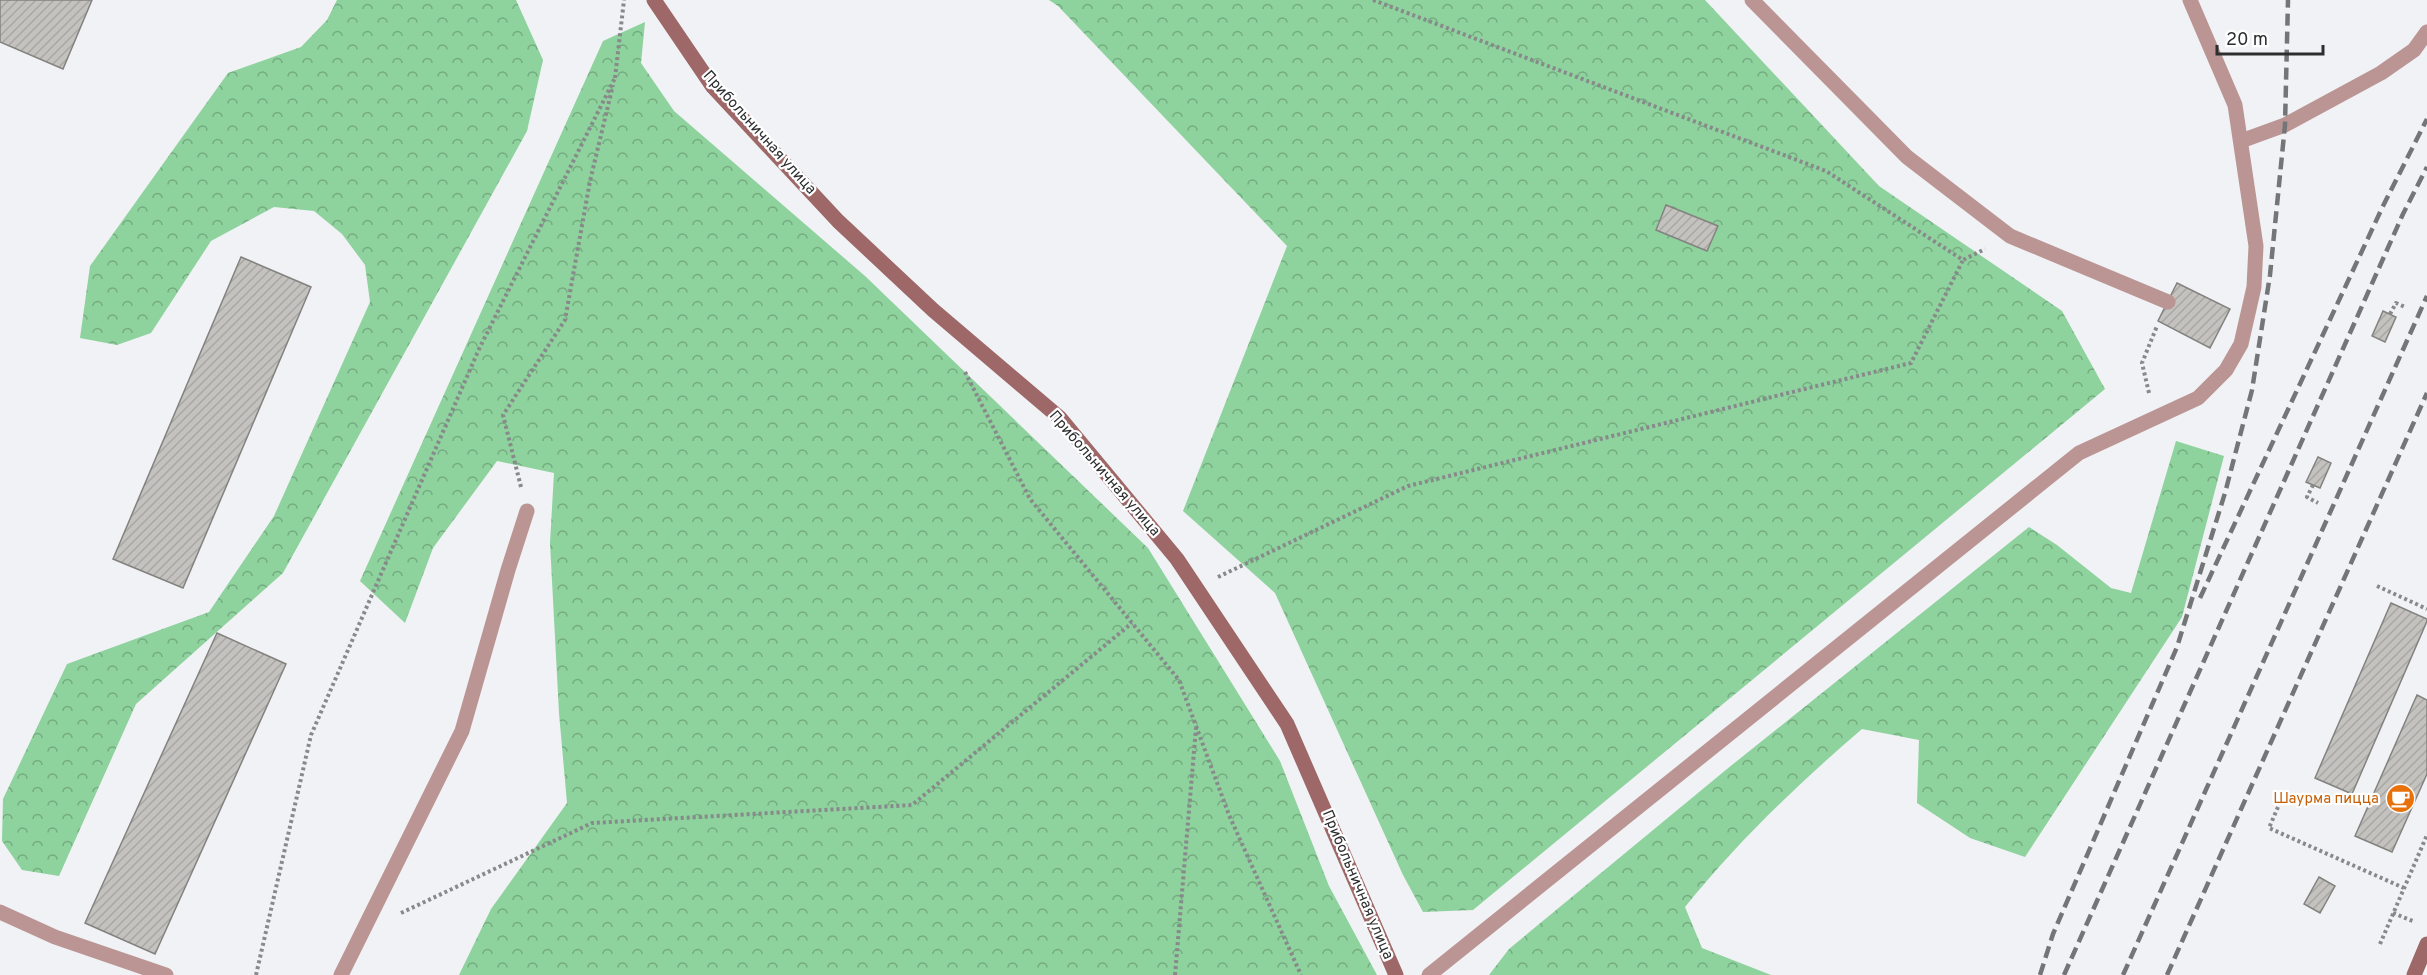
<svg xmlns="http://www.w3.org/2000/svg" width="2427" height="975" font-family="Overpass,sans-serif">
<style>
.forest{fill:url(#forest-crowns)}
.building{fill:url(#building-hatch);stroke:#83827f;stroke-width:1.5}
.lines{fill:none;stroke-linecap:round;stroke-linejoin:round}
.path{stroke:#87898b;stroke-width:4;stroke-dasharray:3 3;stroke-linecap:butt}
.lane{stroke:#bb9594;stroke-width:15}
.secondary{stroke:#9d6867;stroke-width:15}
.rail{stroke:#747577;stroke-width:4.5;stroke-dasharray:12 6;stroke-linecap:butt}
.labels{text-anchor:middle;dominant-baseline:central;stroke-width:4.5;stroke-linejoin:round;paint-order:stroke}
.street-label{font-size:15px;fill:#2d2e2f;stroke:#fff}
.food-label{font-size:15px;fill:#c56008;stroke:#fff;text-anchor:end}
</style>
<defs>
<pattern id="forest-crowns" width="20" height="18" patternUnits="userSpaceOnUse" patternTransform="scale(1.5)"><rect width="20" height="18" fill="#8ed29d"/><path d="M2 6a3 3 0 1 1 6 0M12 15a3 3 0 1 1 6 0" fill="none" stroke="#74ab80"/></pattern>
<pattern id="building-hatch" width="6" height="6" patternUnits="userSpaceOnUse" patternTransform="scale(1.5)"><rect width="6" height="6" fill="#c4c2bf"/><path d="M-1 1l2-2M0 6l6-6M5 7l2-2" fill="none" stroke="#a9a7a4"/></pattern>
</defs>
<rect width="100%" height="100%" fill="#f0f2f5"/>
<path class="forest" d="M 337,0 L 516,0 L 543,60 L 527,131 L 283,573 L 136,704 L 59,876 L 22,870 L 2,841 L 3,799 L 67,664 L 209,612 L 274,516 L 370,302 L 365,265 L 342,234 L 314,211 L 274,207 L 211,241 L 151,333 L 117,345 L 80,338 L 90,266 L 228,73 L 301,47 L 327,20 Z
M 1049,0 L 1705,0 L 1879,186 L 2062,311 L 2105,389 L 1473,910 L 1423,912 L 1403,875 L 1275,593 L 1183,511 L 1287,246 L 1058,6 Z
M 645,22 L 641,63 L 674,111 L 865,276 L 1148,548 L 1280,761 L 1329,886 L 1377,975 L 459,975 L 491,909 L 567,803 L 559,713 L 550,543 L 554,473 L 497,461 L 433,548 L 405,623 L 360,581 L 603,41 Z
M 2176,441 L 2224,456 L 2182,617 L 2025,857 L 1970,838 L 1917,803 L 1919,740 L 1862,729 C 1799,783 1737,842 1685,907 L 1702,948 L 1771,975 L 1489,975 L 1509,949 L 1727,769 L 2029,527 L 2057,545 L 2111,588 L 2131,593 Z"/>
<path class="building" d="M 0,0 L 92,0 L 63,69 L 0,42 Z
M 1666,205 L 1718,226 L 1707,251 L 1656,230 Z
M 241,257 L 311,287 L 183,588 L 113,559 Z
M 2177,283 L 2230,309 L 2210,348 L 2158,321 Z
M 2383,311 L 2396,317 L 2385,342 L 2372,336 Z
M 2318,457 L 2331,463 L 2320,488 L 2306,482 Z
M 2391,603 L 2427,619 L 2427,621 L 2352,794 L 2315,778 Z
M 217,633 L 286,664 L 155,954 L 85,923 Z
M 2417,695 L 2427,700 L 2427,774 L 2392,852 L 2355,836 Z
M 2319,877 L 2335,886 L 2320,913 L 2304,904 Z"/>
<g class="lines">
<path class="path" d="M 1373,0 L 1826,171 L 1963,260 L 1985,249
M 615,78 L 624,0
M 2390,314 L 2396,303 L 2405,307
M 965,372 L 1030,499 L 1179,680 L 1229,815 L 1301,975
M 2149,393 L 2142,363 L 2157,326
M 2313,485 L 2307,497 L 2318,503
M 521,487 L 503,415 L 565,320 L 590,181 L 613,85
M 1218,577 L 1408,486 L 1911,363 L 1963,260
M 2377,586 L 2427,609
M 2278,807 L 2269,828 L 2404,888
M 401,913 L 592,823 L 912,805 L 1132,623
M 2393,913 L 2415,922
M 2380,944 L 2427,835
M 256,975 L 311,735 L 479,349 L 615,78
M 1175,975 L 1196,728"/>
<path class="lane" d="M 1752,0 L 1907,157 L 2010,236 L 2168,302
M 2241,141 L 2285,125 L 2381,73 L 2414,50 L 2427,32
M 0,912 L 55,937 L 166,975
M 341,975 L 462,731 L 508,570 L 527,511
M 1429,975 L 2079,453 L 2198,398 L 2226,370 L 2241,344 L 2254,287 L 2256,246 L 2235,105 L 2190,0"/>
<path class="secondary" d="M 654,0 L 713,87 L 838,221 L 933,310 L 1060,418 L 1177,559 L 1287,724 L 1396,975
M 2414,975 L 2427,944"/>
<path class="rail" d="M 2200,598 L 2383,206 L 2427,119
M 2040,975 L 2053,934 L 2177,647 L 2225,493 L 2252,390 L 2270,275 L 2285,125 L 2288,0
M 2064,975 L 2403,214 L 2427,167
M 2123,975 L 2427,296
M 2167,975 L 2427,393"/>
</g>
<defs>
<symbol id="cafe-disc" viewBox="-11 -11 22 22"><circle r="9.5" fill="#e8710a" stroke="#fff"/><path d="M-5.5-4.5H6V0H3Q3 3.5 0 3.5H-2.5Q-5.5 3.5-5.5 0ZM3-3.2v2h1.7v-2ZM-6 4.5H4V6H-6Z" fill="#fff"/></symbol>
</defs>
<g fill-rule="evenodd">
<use href="#cafe-disc" x="2384" y="782" width="33" height="33"/>
</g>
<g class="labels">
<g class="street-label">
<text transform="translate(759 133) rotate(48)">Прибольничная улица</text>
<text transform="translate(1104 474) rotate(49)">Прибольничная улица</text>
<text transform="translate(1357 885) rotate(67)">Прибольничная улица</text>
</g>
<g class="food-label">
<text x="2379" y="799">Шаурма пицца</text>
</g>
</g>
<path d="M2217 45v9h106v-9" fill="none" stroke="#2d2e2f" stroke-width="3"/>
<text x="2226" y="45" font-size="18" fill="#2d2e2f" stroke="#ffffff" stroke-width="4.5" paint-order="stroke">20 m</text>
</svg>
